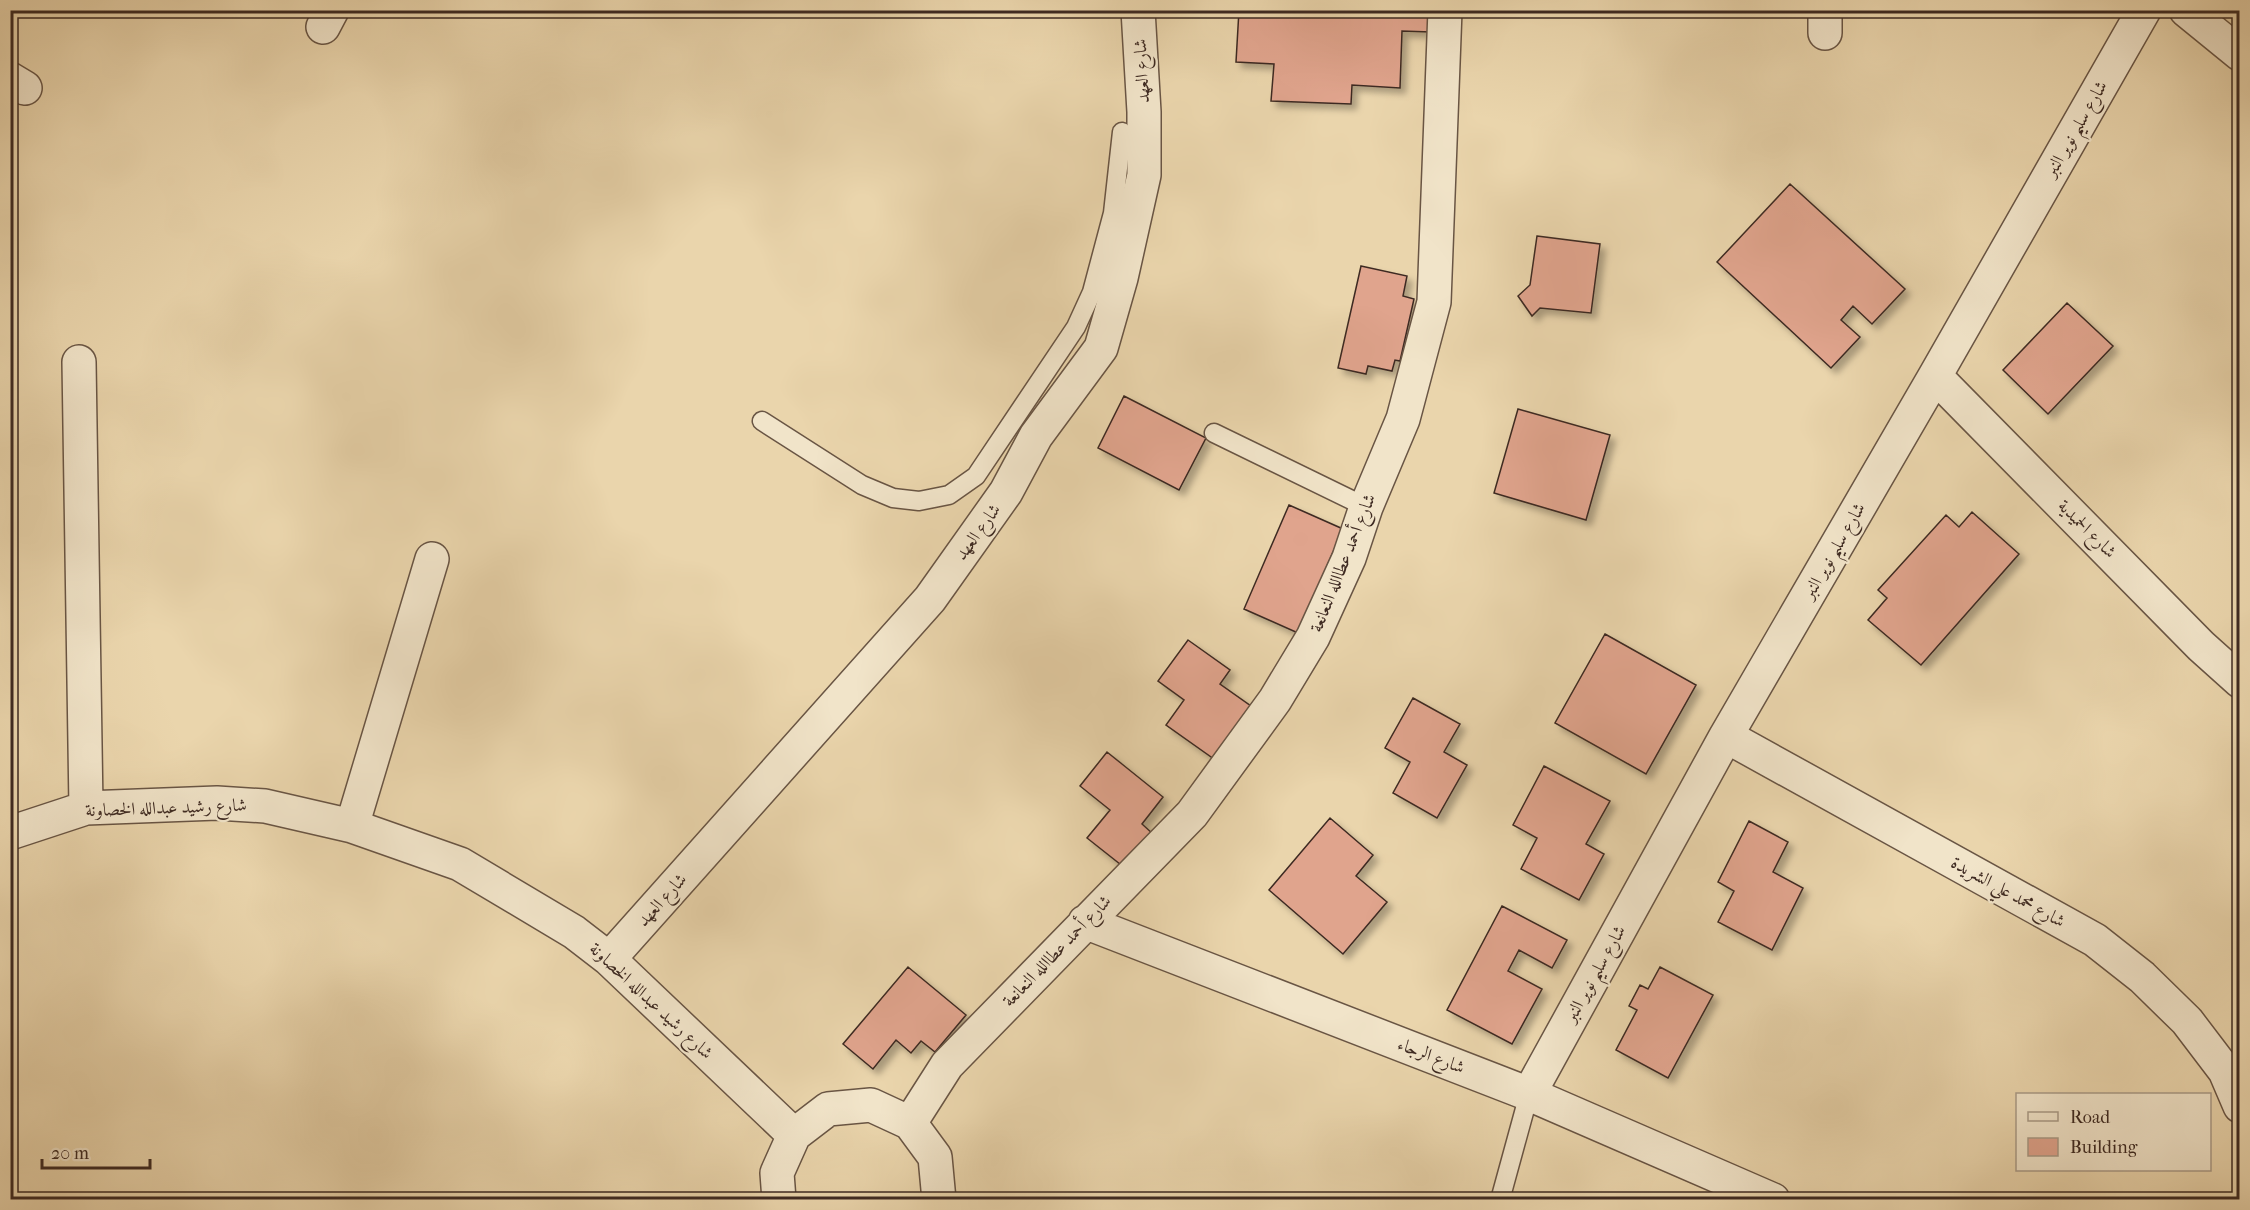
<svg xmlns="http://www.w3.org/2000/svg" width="2250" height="1210" font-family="'IM FELL French Canon',Amiri,serif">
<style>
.building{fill:#e0a48d;stroke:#3e2a22;stroke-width:1.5;filter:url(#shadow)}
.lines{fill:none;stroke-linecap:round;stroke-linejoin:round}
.lane-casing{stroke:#695544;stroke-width:21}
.street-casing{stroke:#695544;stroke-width:36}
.lane{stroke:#f1e4c9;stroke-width:18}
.street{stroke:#f1e4c9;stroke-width:33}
.labels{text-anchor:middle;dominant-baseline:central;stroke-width:4.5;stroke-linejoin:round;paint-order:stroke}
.street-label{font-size:18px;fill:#3e2a22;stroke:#f1e4c9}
</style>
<defs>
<filter id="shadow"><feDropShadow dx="5.5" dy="5.5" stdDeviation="3" flood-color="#0004"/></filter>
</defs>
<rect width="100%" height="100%" fill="#ead5ac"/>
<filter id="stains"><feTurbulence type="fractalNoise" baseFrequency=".00333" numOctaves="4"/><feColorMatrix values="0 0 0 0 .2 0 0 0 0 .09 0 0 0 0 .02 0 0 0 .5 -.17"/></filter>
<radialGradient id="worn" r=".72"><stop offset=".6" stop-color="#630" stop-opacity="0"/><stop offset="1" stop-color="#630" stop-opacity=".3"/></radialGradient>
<path class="building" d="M 1239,10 L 1431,10 L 1431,32 L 1402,31 L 1400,88 L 1352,85 L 1351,104 L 1271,101 L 1274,64 L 1236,62 Z
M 1790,184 L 1905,289 L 1872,324 L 1853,306 L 1841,320 L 1860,337 L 1831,368 L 1717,262 Z
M 1537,236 L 1600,244 L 1591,313 L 1540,308 L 1532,316 L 1518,296 L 1530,285 Z
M 1361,266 L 1407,276 L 1403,296 L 1414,299 L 1400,361 L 1395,360 L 1392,371 L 1368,366 L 1366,374 L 1338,368 Z
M 2067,303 L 2113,346 L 2048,414 L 2003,370 Z
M 1124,396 L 1206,438 L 1179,490 L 1098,448 Z
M 1518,409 L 1610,435 L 1586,520 L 1494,493 Z
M 1289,505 L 1343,529 L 1298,633 L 1244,609 Z
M 1972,512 L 2019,554 L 1921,665 L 1868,620 L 1887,598 L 1878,590 L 1946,515 L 1959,527 Z
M 1605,634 L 1696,685 L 1646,774 L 1555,723 Z
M 1188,640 L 1230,670 L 1220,684 L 1258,711 L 1221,764 L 1166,725 L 1184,700 L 1158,681 Z
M 1413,698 L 1460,724 L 1444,752 L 1467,765 L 1437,818 L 1393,793 L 1410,762 L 1385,748 Z
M 1107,752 L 1163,797 L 1142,824 L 1153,834 L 1125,868 L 1087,838 L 1110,810 L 1080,786 Z
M 1544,766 L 1610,801 L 1586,844 L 1604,854 L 1579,900 L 1521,869 L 1537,838 L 1513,825 Z
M 1330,818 L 1373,855 L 1356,876 L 1387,902 L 1343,954 L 1269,890 Z
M 1749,821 L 1788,842 L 1773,872 L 1803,888 L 1772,950 L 1718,922 L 1734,891 L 1718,882 Z
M 1502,906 L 1567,940 L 1552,968 L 1519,950 L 1508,971 L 1542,989 L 1512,1044 L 1447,1010 Z
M 908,967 L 966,1015 L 935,1052 L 921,1041 L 911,1053 L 896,1040 L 873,1069 L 843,1044 Z
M 1660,967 L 1713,995 L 1668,1078 L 1616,1050 L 1637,1010 L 1629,1006 L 1640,985 L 1648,989 Z"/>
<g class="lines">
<defs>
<path id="lane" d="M 762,421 L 862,485 L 893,498 L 919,501 L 949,495 L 976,476 L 1076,327 L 1092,292 L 1113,213 L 1122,132
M 1214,433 L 1366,507
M 1500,1200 L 1529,1094"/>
<path id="street" d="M 2186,10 L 2240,54
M 323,27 L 332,10
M 1825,33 L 1825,10
M 10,79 L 25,88
M 79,362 L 86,808
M 1935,376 L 2201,646 L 2240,681
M 1726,736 L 2095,940 L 2142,977 L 2187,1021 L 2225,1071 L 2240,1106
M 352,826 L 432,559
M 10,833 L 86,808 L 217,803 L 265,806 L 352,826 L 460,864 L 574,932 L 609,959 L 794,1135
M 1085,922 L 1529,1094 L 1773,1200
M 609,959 L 930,599 L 1006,492 L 1036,436 L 1101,348 L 1121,278 L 1144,175 L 1144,112 L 1138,10
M 1529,1094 L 1726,736 L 1935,376 L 2144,10
M 910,1123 L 947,1065 L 1192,814 L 1275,700 L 1313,637 L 1349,558 L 1366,507 L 1403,419 L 1434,302 L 1445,10
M 779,1200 L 777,1173 L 794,1135 L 828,1109 L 871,1105 L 910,1123 L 935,1157 L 939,1200"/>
</defs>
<use href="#lane" class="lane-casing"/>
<use href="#street" class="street-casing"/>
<use href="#lane" class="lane"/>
<use href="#street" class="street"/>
</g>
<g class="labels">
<g class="street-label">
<text transform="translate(1142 71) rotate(-93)">شارع العهد</text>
<text transform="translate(2076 129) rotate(-60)">شارع سليم نوير النبر</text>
<text transform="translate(2087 529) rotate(45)">شارع الحميدية</text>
<text transform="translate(978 532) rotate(-54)">شارع العهد</text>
<text transform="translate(1834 551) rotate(-60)">شارع سليم نوير النبر</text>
<text transform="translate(1343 563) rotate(-68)">شارع أحمد عطاالله النعانعة</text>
<text transform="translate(166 808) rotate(-2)">شارع رشيد عبدالله الخصاونة</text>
<text transform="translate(2008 892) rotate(29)">شارع محمد علي الشريدة</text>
<text transform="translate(662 900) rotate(-48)">شارع العهد</text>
<text transform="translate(1057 951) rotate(-46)">شارع أحمد عطاالله النعانعة</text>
<text transform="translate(1595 974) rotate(-61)">شارع سليم نوير النبر</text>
<text transform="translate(651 1001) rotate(43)">شارع رشيد عبدالله الخصاونة</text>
<text transform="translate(1431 1056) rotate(21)">شارع الرجاء</text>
</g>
</g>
<rect width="2250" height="1210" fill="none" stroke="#ead5ac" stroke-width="36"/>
<rect x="12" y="12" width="2226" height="1186" fill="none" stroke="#3e2a22" stroke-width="3"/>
<rect x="18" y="18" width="2214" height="1174" fill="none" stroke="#3e2a22" stroke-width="1.5"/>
<rect x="2016" y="1093" width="195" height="78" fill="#f1e4c9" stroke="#a99a86" stroke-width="1.5"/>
<rect x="2028" y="1112" width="30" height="9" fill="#f1e4c9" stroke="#a99a86" stroke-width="1.5"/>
<text x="2070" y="1123" font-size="18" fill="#3e2a22">Road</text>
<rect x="2028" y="1138" width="30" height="18" fill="#e0a48d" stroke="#a99a86" stroke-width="1.5"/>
<text x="2070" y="1153" font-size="18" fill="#3e2a22">Building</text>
<path d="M42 1159v9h108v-9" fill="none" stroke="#3e2a22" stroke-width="3"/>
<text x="51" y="1159" font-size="18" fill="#3e2a22" stroke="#f1e4c9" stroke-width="4.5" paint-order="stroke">20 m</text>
<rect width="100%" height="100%" filter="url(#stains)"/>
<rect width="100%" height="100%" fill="url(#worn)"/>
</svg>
